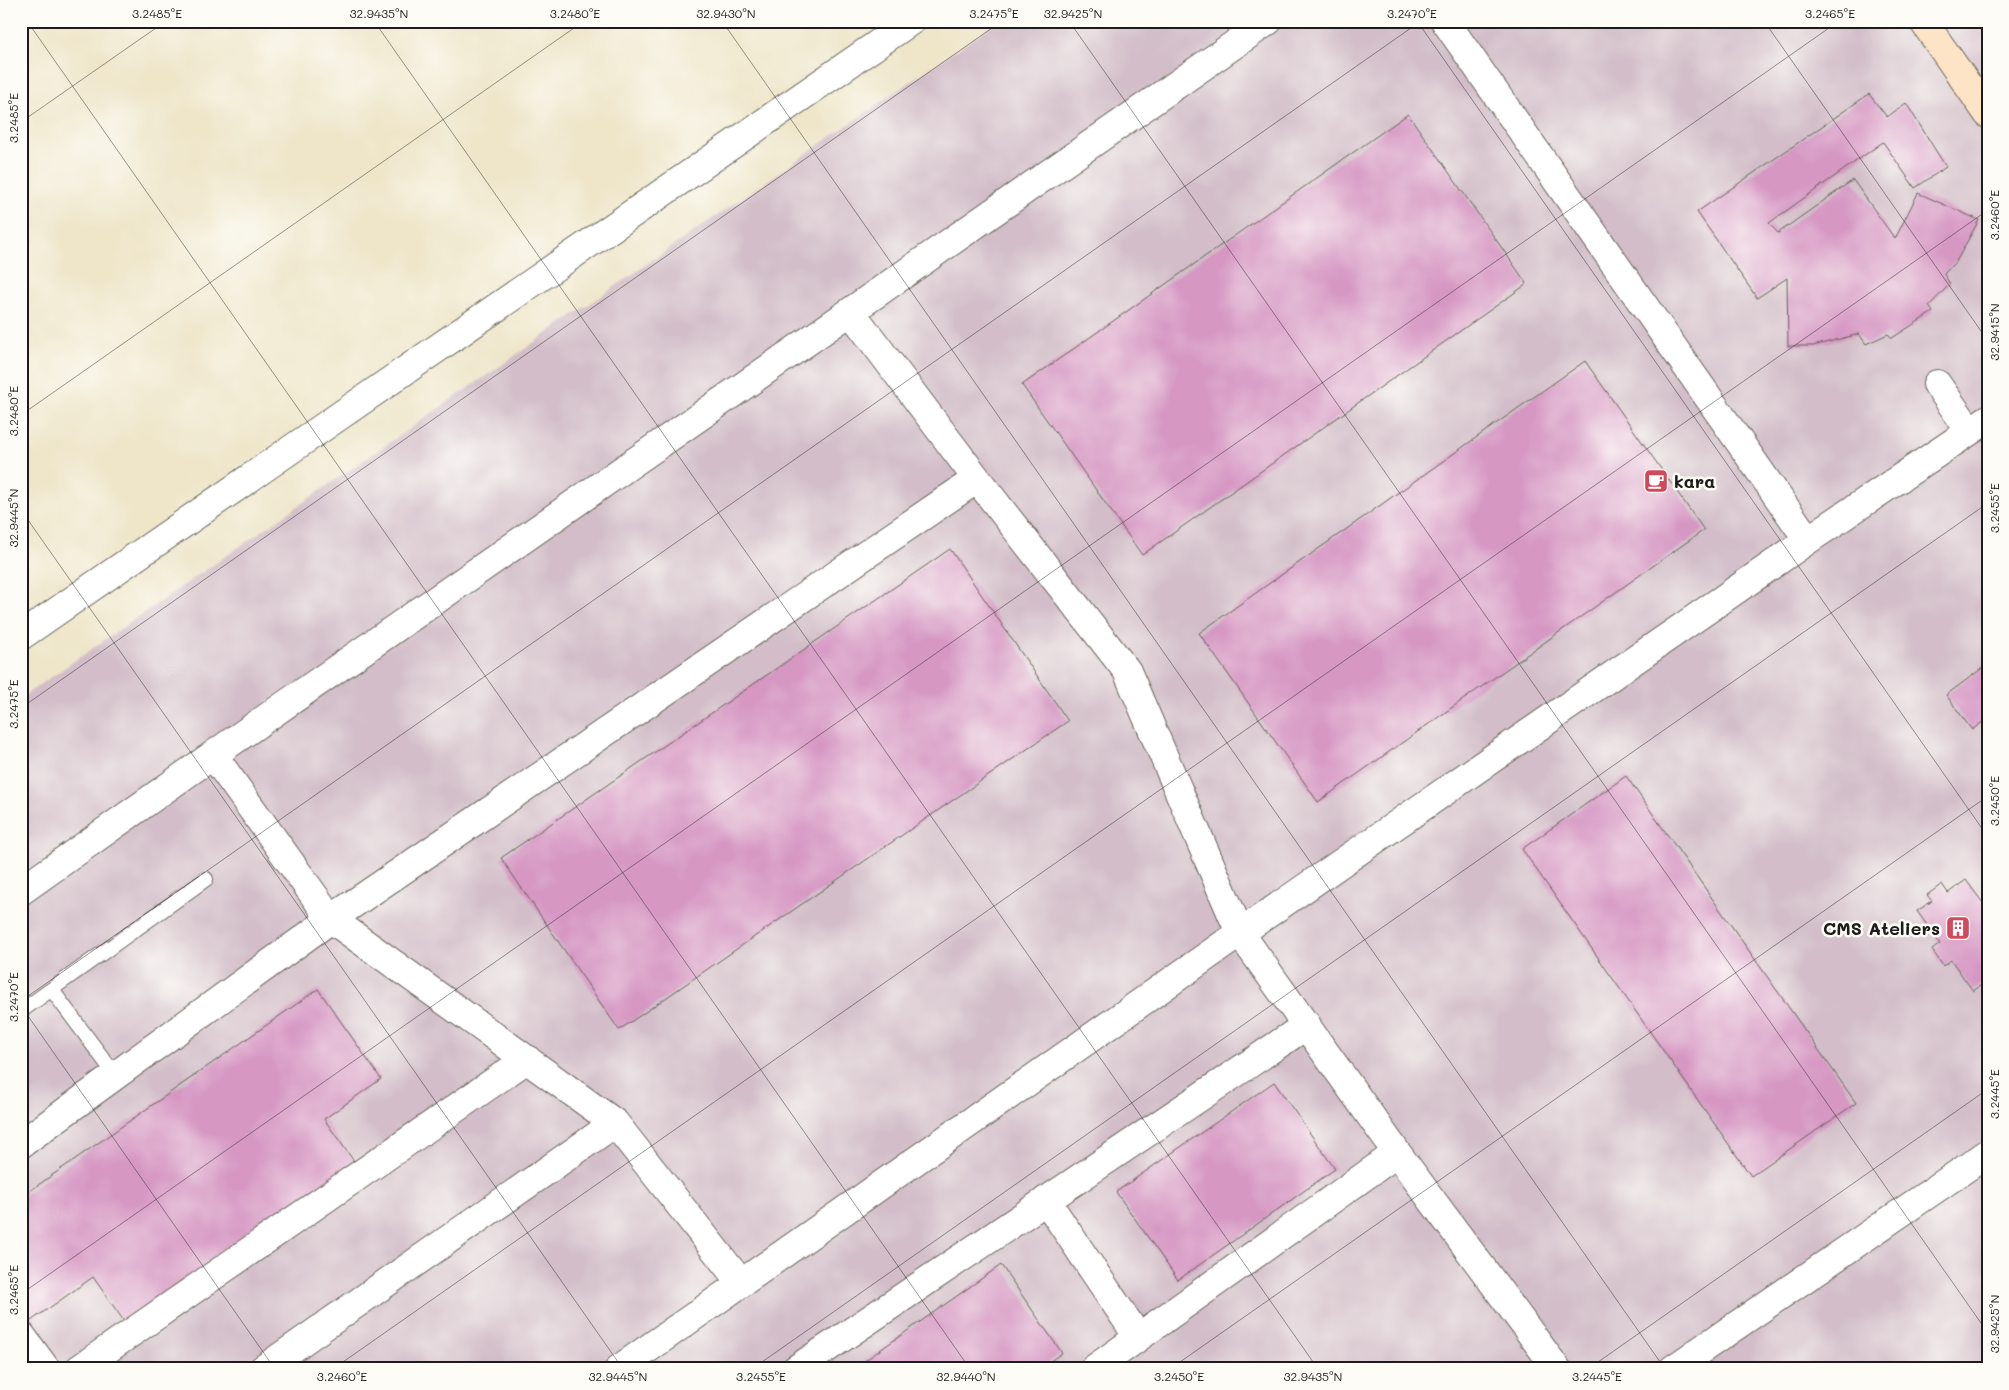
<svg xmlns="http://www.w3.org/2000/svg" width="2009" height="1390" font-family="Mali,sans-serif">
<style>
.industrial{fill:#d2bdc8}
.building{fill:#d697c3}
.lines{fill:none;stroke-linecap:round;stroke-linejoin:round}
.lane-casing{stroke:#666359;stroke-width:16}
.street-casing{stroke:#666359;stroke-width:30}
.secondary-casing{stroke:#666359;stroke-width:30}
.lane{stroke:#fff;stroke-width:14}
.street{stroke:#fff;stroke-width:28}
.secondary{stroke:#fee4c6;stroke-width:28}
.ticks{fill:none;stroke:#1c1c1c;stroke-width:1;stroke-opacity:0.45}
.labels{text-anchor:middle;dominant-baseline:central;stroke-width:5;stroke-linejoin:round;paint-order:stroke}
.poi-label{font-size:18px;font-weight:bold;fill:#1c1c1c;stroke:#fdfcf7;text-anchor:start}
.neatline{fill:none;stroke:#1c1c1c;stroke-width:2}
.ticks-label{font-size:12px;text-anchor:middle;fill:#1c1c1c}
</style>
<rect width="100%" height="100%" fill="#fdfcf7"/>
<filter id="ink" filterUnits="userSpaceOnUse"><feTurbulence type="fractalNoise" baseFrequency=".02" numOctaves="2"/><feDisplacementMap in="SourceGraphic" scale="10" xChannelSelector="R" yChannelSelector="G"/><feConvolveMatrix kernelMatrix="1 2 1 2 8 2 1 2 1" color-interpolation-filters="sRGB"/></filter>
<filter id="wash" filterUnits="userSpaceOnUse"><feTurbulence type="fractalNoise" baseFrequency=".0096" numOctaves="4" result="noise"/><feDisplacementMap in="SourceGraphic" scale="20" xChannelSelector="R" yChannelSelector="G"/><feGaussianBlur stdDeviation="1.12" result="paint"/><feColorMatrix in="noise" values="0 0 0 0 0 0 0 0 0 0 0 0 0 0 0 0 0 1.4 0 .05"/><feComposite in="paint" operator="in"/></filter>
<g filter="url(#wash)">
<rect width="100%" height="100%" fill="#efe6ca"/>
<path class="industrial" d="M 998,21 L 1988,21 L 1988,1369 L 21,1369 L 21,698 Z"/>
<g id="blocks">
<path class="building" d="M 1869,94 L 1887,117 L 1906,103 L 1946,167 L 1915,188 L 1883,142 L 1769,223 L 1778,233 L 1853,180 L 1895,239 L 1918,193 L 1979,220 L 1957,260 L 1944,274 L 1950,284 L 1929,306 L 1933,312 L 1892,338 L 1888,334 L 1866,344 L 1859,334 L 1813,346 L 1788,346 L 1787,278 L 1757,298 L 1697,212 Z
M 1408,114 L 1527,284 L 1142,555 L 1022,385 Z
M 1585,361 L 1704,530 L 1318,802 L 1199,633 Z
M 950,549 L 1068,721 L 619,1030 L 501,858 Z
M 1988,664 L 1988,718 L 1972,730 L 1946,695 Z
M 1626,776 L 1856,1103 L 1751,1176 L 1522,849 Z
M 1966,880 L 1983,903 L 1988,900 L 1988,980 L 1973,991 L 1951,960 L 1943,966 L 1932,950 L 1940,944 L 1917,911 L 1932,901 L 1927,895 L 1942,884 L 1948,893 Z
M 318,989 L 381,1079 L 324,1119 L 356,1164 L 126,1324 L 93,1277 L 28,1323 L 21,1313 L 21,1197 Z
M 1274,1082 L 1335,1169 L 1178,1280 L 1116,1192 Z
M 1001,1265 L 1062,1353 L 1039,1369 L 853,1369 Z"/>
</g>
</g>
<g filter="url(#ink)">
<use href="#blocks" fill-opacity="0" stroke="#666359" stroke-width="1"/>
<g class="lines">
<defs>
<path id="lane" d="M 52,990 L 116,1076
M 21,1011 L 206,879"/>
<path id="street" d="M 1445,21 L 1808,540
M 851,312 L 977,479 L 1127,671 L 1240,933 L 1397,1153 L 1557,1369
M 1937,384 L 1970,431
M 21,636 L 911,21
M 213,755 L 331,919 L 615,1123 L 741,1283
M 21,891 L 213,755 L 1268,21
M 21,1144 L 331,919 L 977,479
M 1046,1200 L 1138,1337
M 21,1335 L 46,1369
M 79,1369 L 527,1059
M 263,1369 L 615,1123
M 619,1369 L 1240,933 L 1808,540 L 1988,419
M 796,1369 L 1307,1025
M 1094,1369 L 1397,1153
M 1673,1369 L 1988,1153"/>
<path id="secondary" d="M 1923,21 L 1988,114"/>
</defs>
<use href="#lane" class="lane-casing"/>
<use href="#street" class="street-casing"/>
<use href="#secondary" class="secondary-casing"/>
<use href="#lane" class="lane"/>
<use href="#street" class="street"/>
<use href="#secondary" class="secondary"/>
</g>
</g>
<path class="ticks" d="M 27,21 L 970,1369M 374,21 L 1318,1369M 722,21 L 1665,1369M 1069,21 L 1988,1333M 1417,21 L 1988,837M 1764,21 L 1988,341M 21,122 L 166,21M 21,415 L 584,21M 21,510 L 623,1369M 21,708 L 1002,21M 21,1001 L 1421,21M 21,1006 L 275,1369M 21,1294 L 1839,21M 333,1369 L 1988,210M 752,1369 L 1988,503M 1170,1369 L 1988,796M 1588,1369 L 1988,1089"/>
<defs>
<symbol id="cafe-square" viewBox="-11 -11 22 22"><rect x="-9" y="-9" width="18" height="18" rx="4" fill="#d1495b" stroke="#fdfcf7"/><path d="M-5.5-4.5H6V0H3Q3 3.5 0 3.5H-2.5Q-5.5 3.5-5.5 0ZM3-3.2v2h1.7v-2ZM-6 4.5H4V6H-6Z" fill="#fff"/></symbol>
<symbol id="building-square" viewBox="-11 -11 22 22"><rect x="-9" y="-9" width="18" height="18" rx="4" fill="#d1495b" stroke="#fdfcf7"/><path d="M-4-6H4V6H1V3H-1V6H-4ZM-2.5-4.3h1.7v1.8h-1.7ZM.8-4.3h1.7v1.8H.8ZM-2.5-1h1.7V.8h-1.7ZM.8-1h1.7V.8H.8Z" fill="#fff"/></symbol>
</defs>
<g fill-rule="evenodd">
<use href="#cafe-square" x="1642" y="467" width="28" height="28"/>
<use href="#building-square" x="1944" y="914" width="28" height="28"/>
</g>
<g class="labels">
<g class="poi-label">
<text x="1674" y="481">kara</text>
<text x="1940" y="928" text-anchor="end">CMS Ateliers</text>
</g>
</g>
<rect width="2009" height="1390" fill="none" stroke="#fdfcf7" stroke-width="55"/>
<rect x="28" y="28" width="1954" height="1334" class="neatline"/>
<g class="ticks-label">
<text x="157" y="18">3.2485°E</text>
<text x="379" y="18">32.9435°N</text>
<text x="575" y="18">3.2480°E</text>
<text x="726" y="18">32.9430°N</text>
<text x="994" y="18">3.2475°E</text>
<text x="1073" y="18">32.9425°N</text>
<text x="1412" y="18">3.2470°E</text>
<text x="1830" y="18">3.2465°E</text>
<text transform="translate(14 118) rotate(-90)" y="4">3.2485°E</text>
<text transform="translate(1995 215) rotate(-90)" y="4">3.2460°E</text>
<text transform="translate(1995 332) rotate(-90)" y="4">32.9415°N</text>
<text transform="translate(14 411) rotate(-90)" y="4">3.2480°E</text>
<text transform="translate(1995 508) rotate(-90)" y="4">3.2455°E</text>
<text transform="translate(14 518) rotate(-90)" y="4">32.9445°N</text>
<text transform="translate(14 704) rotate(-90)" y="4">3.2475°E</text>
<text transform="translate(1995 801) rotate(-90)" y="4">3.2450°E</text>
<text transform="translate(14 997) rotate(-90)" y="4">3.2470°E</text>
<text transform="translate(1995 1094) rotate(-90)" y="4">3.2445°E</text>
<text transform="translate(14 1290) rotate(-90)" y="4">3.2465°E</text>
<text transform="translate(1995 1324) rotate(-90)" y="4">32.9425°N</text>
<text x="342" y="1381">3.2460°E</text>
<text x="618" y="1381">32.9445°N</text>
<text x="761" y="1381">3.2455°E</text>
<text x="966" y="1381">32.9440°N</text>
<text x="1179" y="1381">3.2450°E</text>
<text x="1313" y="1381">32.9435°N</text>
<text x="1597" y="1381">3.2445°E</text>
</g>
</svg>
